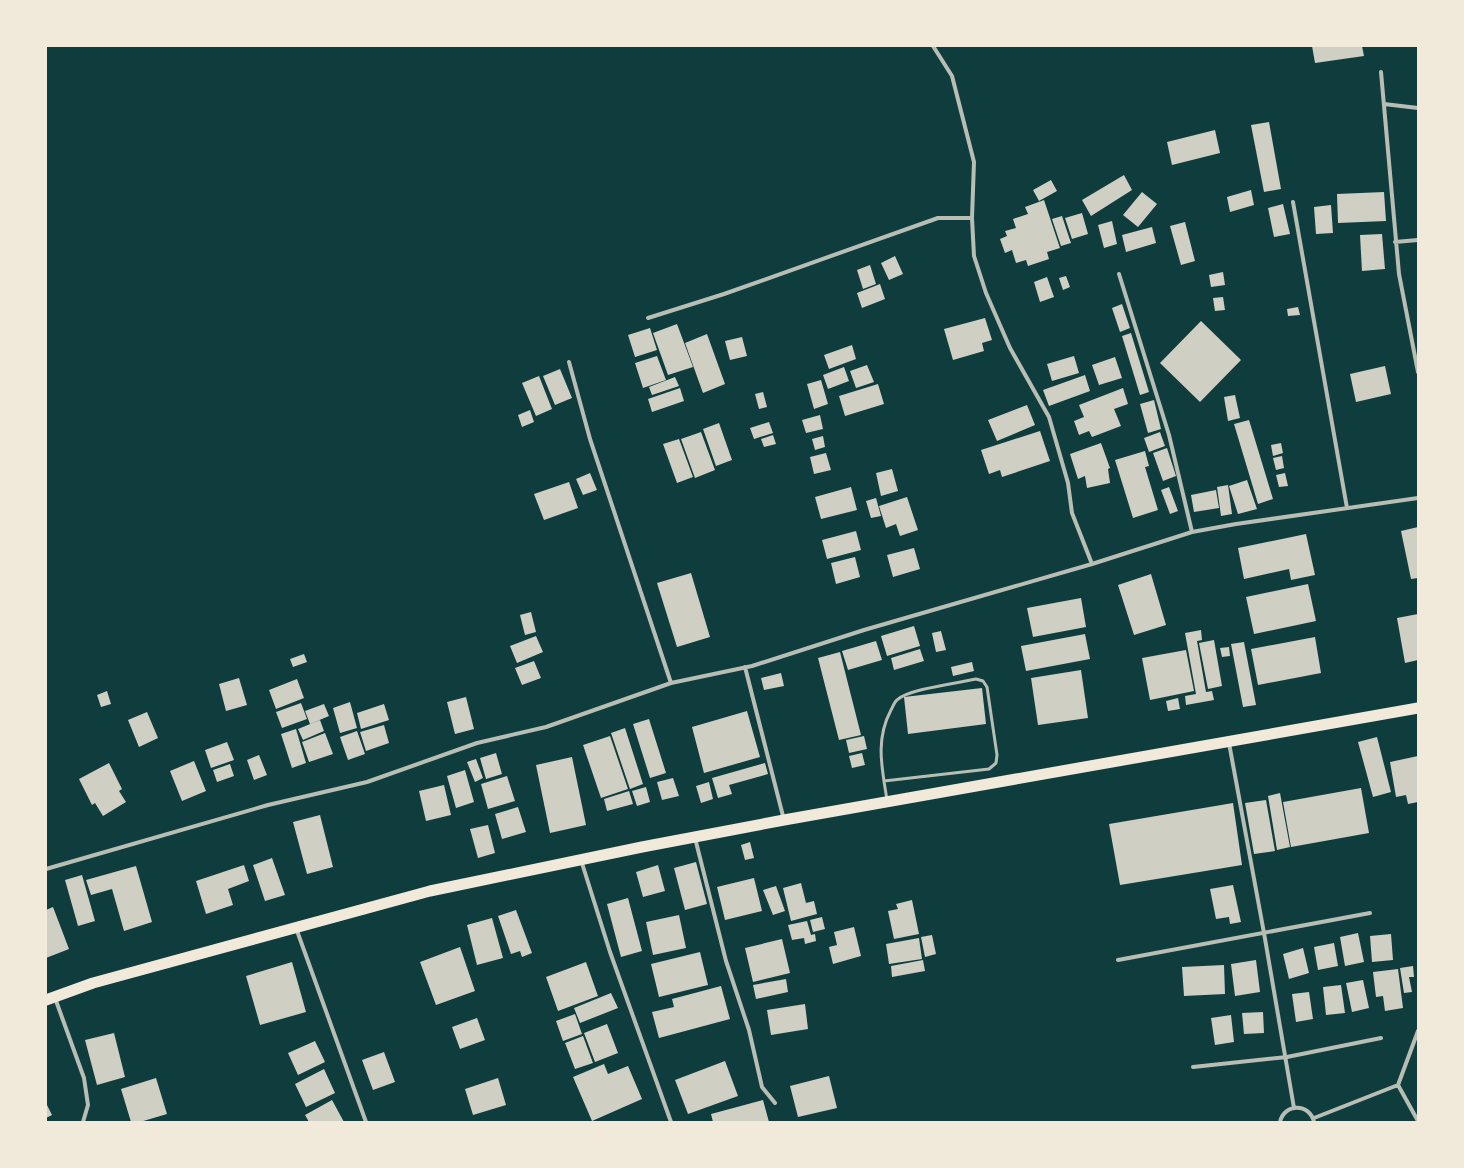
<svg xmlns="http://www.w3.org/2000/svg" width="1464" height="1168" font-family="'PT Sans',sans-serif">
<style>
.building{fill:#cfcfc3}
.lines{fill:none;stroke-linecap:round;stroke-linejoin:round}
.service{stroke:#b8beb3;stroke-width:3}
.minor{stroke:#b8beb3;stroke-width:4}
.trunk{stroke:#f1e9da;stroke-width:11}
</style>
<rect width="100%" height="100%" fill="#0f3d3e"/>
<path class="building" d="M 1312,46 L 1362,46 L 1364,56 L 1315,63 Z
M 1269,122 L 1281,189 L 1264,192 L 1251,125 Z
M 1215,130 L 1220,153 L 1172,165 L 1167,142 Z
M 1124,175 L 1132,190 L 1091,216 L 1082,200 Z
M 1051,180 L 1057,191 L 1039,201 L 1033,190 Z
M 1251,190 L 1254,205 L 1230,212 L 1227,197 Z
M 1142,192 L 1157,204 L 1138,227 L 1123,215 Z
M 1384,192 L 1386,221 L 1338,223 L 1337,194 Z
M 1044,200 L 1060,248 L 1047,252 L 1049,259 L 1028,266 L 1026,260 L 1016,263 L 1012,250 L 1005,253 L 1000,239 L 1007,236 L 1005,231 L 1016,228 L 1013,219 L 1028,214 L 1025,207 Z
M 1283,204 L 1290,234 L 1274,237 L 1268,208 Z
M 1331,205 L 1333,233 L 1316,234 L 1314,207 Z
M 1082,213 L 1088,234 L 1072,239 L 1065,218 Z
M 1062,216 L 1071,243 L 1061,246 L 1052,219 Z
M 1112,221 L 1117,244 L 1104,248 L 1098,225 Z
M 1185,222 L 1195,261 L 1181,265 L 1170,226 Z
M 1152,227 L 1156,243 L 1126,252 L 1122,235 Z
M 1382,234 L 1385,269 L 1362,271 L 1360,235 Z
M 895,256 L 903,274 L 889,280 L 881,263 Z
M 870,265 L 876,284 L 863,289 L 857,270 Z
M 1223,272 L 1225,285 L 1211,287 L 1209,275 Z
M 1066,276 L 1070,287 L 1063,290 L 1059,278 Z
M 1047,277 L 1054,297 L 1040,302 L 1034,282 Z
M 880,284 L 885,299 L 862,308 L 857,293 Z
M 1223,297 L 1225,310 L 1215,311 L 1213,298 Z
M 1122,304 L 1130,328 L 1120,332 L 1112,308 Z
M 1298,307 L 1300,315 L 1288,316 L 1287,309 Z
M 985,318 L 992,340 L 982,343 L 984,351 L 953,360 L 944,329 Z
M 1201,321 L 1241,360 L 1200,402 L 1160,363 Z
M 677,324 L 693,367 L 668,375 L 653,333 Z
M 650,328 L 657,350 L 635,357 L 628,335 Z
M 1131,333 L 1149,392 L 1140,395 L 1122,336 Z
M 707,334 L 725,384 L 703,393 L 685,343 Z
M 742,337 L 747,356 L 730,360 L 725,341 Z
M 852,345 L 856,359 L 829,369 L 824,355 Z
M 657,356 L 666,380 L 643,388 L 635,363 Z
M 1074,356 L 1079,373 L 1052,381 L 1047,364 Z
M 1115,357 L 1122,378 L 1099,385 L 1092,365 Z
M 867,365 L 874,382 L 856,388 L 850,371 Z
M 1385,366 L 1391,394 L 1356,402 L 1350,374 Z
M 844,367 L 849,381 L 828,389 L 823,375 Z
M 560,369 L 572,398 L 555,405 L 543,376 Z
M 1085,375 L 1090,391 L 1049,406 L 1043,390 Z
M 539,376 L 552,409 L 536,416 L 522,383 Z
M 675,377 L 679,386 L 652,395 L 649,387 Z
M 821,380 L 828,404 L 814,409 L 807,384 Z
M 878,384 L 884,404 L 845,416 L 839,396 Z
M 680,388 L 684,401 L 652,412 L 648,399 Z
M 1123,388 L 1128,404 L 1114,409 L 1121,426 L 1092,437 L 1089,431 L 1079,435 L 1074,421 L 1084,417 L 1079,405 Z
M 763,392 L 767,407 L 759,409 L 755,394 Z
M 1235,395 L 1240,418 L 1228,421 L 1224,397 Z
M 1154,400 L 1161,429 L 1148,433 L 1140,404 Z
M 1027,405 L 1035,425 L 997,441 L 988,420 Z
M 530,410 L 534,422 L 522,427 L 518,415 Z
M 820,415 L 823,429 L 806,433 L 802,420 Z
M 1249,420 L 1273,499 L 1258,504 L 1234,424 Z
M 769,422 L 773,433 L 754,439 L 750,428 Z
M 719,423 L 732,460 L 716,466 L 703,429 Z
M 1040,431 L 1050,461 L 1002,477 L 1000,470 L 989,474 L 981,450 Z
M 701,432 L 715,470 L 695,478 L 681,439 Z
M 1160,432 L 1165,446 L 1149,452 L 1144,438 Z
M 773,435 L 776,444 L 764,447 L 761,439 Z
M 823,436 L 825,447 L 815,450 L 812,439 Z
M 679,439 L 693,477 L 677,483 L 663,444 Z
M 1101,443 L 1110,468 L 1108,469 L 1110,483 L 1087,488 L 1085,476 L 1078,479 L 1070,454 Z
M 1281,443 L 1283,453 L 1273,456 L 1271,445 Z
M 1167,448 L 1176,476 L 1163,481 L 1153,453 Z
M 1145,451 L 1149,466 L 1145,467 L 1158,510 L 1133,518 L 1115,460 Z
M 826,453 L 831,470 L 814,474 L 810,457 Z
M 1282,456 L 1284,468 L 1276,470 L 1273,458 Z
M 892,469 L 898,491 L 881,496 L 876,473 Z
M 590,473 L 597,490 L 583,495 L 576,479 Z
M 1285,473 L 1288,486 L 1279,487 L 1276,475 Z
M 1247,480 L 1257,509 L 1238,514 L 1229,486 Z
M 569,482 L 578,508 L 544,520 L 534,494 Z
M 1228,485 L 1232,514 L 1221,516 L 1217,487 Z
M 851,487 L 857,510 L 821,519 L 815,497 Z
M 1169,487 L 1178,511 L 1170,514 L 1161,490 Z
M 1216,490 L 1219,508 L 1194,512 L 1191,495 Z
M 907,497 L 918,530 L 900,536 L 896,524 L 886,528 L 879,506 Z
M 876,498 L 881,516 L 871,518 L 866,501 Z
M 1418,527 L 1418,578 L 1411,579 L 1401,531 Z
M 856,531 L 861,550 L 827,559 L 822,540 Z
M 1306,534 L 1315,575 L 1291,580 L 1289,569 L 1244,579 L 1238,548 Z
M 914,548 L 920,569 L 893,577 L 887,555 Z
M 855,557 L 860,577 L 836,584 L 831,563 Z
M 691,573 L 710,637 L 677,647 L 657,583 Z
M 1151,574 L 1166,625 L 1134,635 L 1118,585 Z
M 1308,584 L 1316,621 L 1254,634 L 1246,597 Z
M 1081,598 L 1086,627 L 1033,637 L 1027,608 Z
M 531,612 L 536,632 L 525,635 L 520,615 Z
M 1418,614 L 1418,660 L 1405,663 L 1397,618 Z
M 914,626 L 920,646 L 887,656 L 881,636 Z
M 1201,630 L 1202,640 L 1197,641 L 1206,692 L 1212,691 L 1214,700 L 1186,705 L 1185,696 L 1196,694 L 1185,633 Z
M 941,631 L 946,650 L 936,652 L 932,633 Z
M 1085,634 L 1090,659 L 1026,671 L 1021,646 Z
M 536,636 L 543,652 L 517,663 L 510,646 Z
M 1315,637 L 1321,673 L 1258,685 L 1251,649 Z
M 1214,640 L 1222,686 L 1208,689 L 1199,643 Z
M 876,641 L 882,660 L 848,670 L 842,651 Z
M 1244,642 L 1256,705 L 1243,707 L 1231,644 Z
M 1229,647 L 1230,656 L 1222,657 L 1220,648 Z
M 920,649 L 924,661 L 894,670 L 891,658 Z
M 1186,650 L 1194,691 L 1150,700 L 1142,658 Z
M 840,652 L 861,735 L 839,740 L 818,658 Z
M 304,654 L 307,662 L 293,667 L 290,659 Z
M 534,661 L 541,678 L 522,685 L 515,668 Z
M 972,662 L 974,671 L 953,676 L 951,667 Z
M 1081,670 L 1088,718 L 1038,725 L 1031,678 Z
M 781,673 L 784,686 L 764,690 L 761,678 Z
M 239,678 L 247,705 L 226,711 L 219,684 Z
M 297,679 L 304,698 L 276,709 L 269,690 Z
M 982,688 L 986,724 L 908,734 L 904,697 Z
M 107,691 L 111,704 L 101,707 L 97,695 Z
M 466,697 L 474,729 L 455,734 L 447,702 Z
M 1178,698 L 1180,709 L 1168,711 L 1166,701 Z
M 350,702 L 357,728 L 340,733 L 333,708 Z
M 301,703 L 307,719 L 282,728 L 276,712 Z
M 324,704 L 329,716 L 310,724 L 305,711 Z
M 384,704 L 389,720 L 361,729 L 357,713 Z
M 747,711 L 760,757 L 704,773 L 692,727 Z
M 147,712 L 158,738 L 139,747 L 128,720 Z
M 649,719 L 666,773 L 650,778 L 633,724 Z
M 320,720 L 324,731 L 303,740 L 298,729 Z
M 384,725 L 389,743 L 366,751 L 360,732 Z
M 625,728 L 643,784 L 630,789 L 611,733 Z
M 296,729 L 306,763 L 292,768 L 281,734 Z
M 357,731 L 365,754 L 348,760 L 340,737 Z
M 325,733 L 333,754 L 309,762 L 302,742 Z
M 610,736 L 628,789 L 601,798 L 583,745 Z
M 864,736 L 867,749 L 849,753 L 846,740 Z
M 1377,737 L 1391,792 L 1373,797 L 1358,742 Z
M 227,742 L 234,760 L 211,768 L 205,750 Z
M 496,753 L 502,774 L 486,779 L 480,758 Z
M 862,753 L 865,765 L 852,768 L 849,756 Z
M 259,755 L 267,775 L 254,780 L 247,760 Z
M 1418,756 L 1418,802 L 1408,804 L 1406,795 L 1396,797 L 1390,762 Z
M 572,757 L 586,825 L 550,833 L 536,765 Z
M 476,759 L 483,778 L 475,782 L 467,762 Z
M 194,761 L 206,791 L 182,801 L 170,771 Z
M 109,763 L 122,789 L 119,791 L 126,802 L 103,816 L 95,803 L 92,805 L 79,779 Z
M 765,763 L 768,774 L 729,785 L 732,794 L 718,798 L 712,778 Z
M 230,764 L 234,776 L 217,782 L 213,770 Z
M 465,770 L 474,802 L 456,808 L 447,776 Z
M 507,776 L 515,801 L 488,809 L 481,784 Z
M 673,778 L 679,796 L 662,800 L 657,782 Z
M 709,782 L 713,799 L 701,803 L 696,786 Z
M 444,785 L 451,815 L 426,821 L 419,791 Z
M 646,787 L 650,802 L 637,806 L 632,791 Z
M 1361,788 L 1369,833 L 1291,847 L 1283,802 Z
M 629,791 L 633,804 L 607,811 L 604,799 Z
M 1280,793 L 1290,847 L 1277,850 L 1268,796 Z
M 1266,800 L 1275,851 L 1254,854 L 1245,803 Z
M 1233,803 L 1242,865 L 1120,885 L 1109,824 Z
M 518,807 L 526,832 L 502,839 L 495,814 Z
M 320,815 L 333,867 L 307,874 L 293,822 Z
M 488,825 L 495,853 L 478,858 L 470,829 Z
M 750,842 L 754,858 L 745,860 L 741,845 Z
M 272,858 L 285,895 L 265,901 L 253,865 Z
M 696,862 L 707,904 L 685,910 L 674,868 Z
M 244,865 L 249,881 L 228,889 L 233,905 L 206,914 L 196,881 Z
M 658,865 L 665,891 L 643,897 L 636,872 Z
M 136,866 L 152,922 L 124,931 L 112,889 L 91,895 L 86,880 Z
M 82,875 L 95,921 L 78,926 L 65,880 Z
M 754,878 L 762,911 L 725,920 L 717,887 Z
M 801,883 L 806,903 L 814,901 L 817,914 L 791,921 L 783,888 Z
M 1233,885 L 1241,922 L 1230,924 L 1229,917 L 1216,919 L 1210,889 Z
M 776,886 L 785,911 L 773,915 L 763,890 Z
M 628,898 L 642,951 L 621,957 L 607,904 Z
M 912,900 L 919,934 L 894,939 L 888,911 L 898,909 L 896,904 Z
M 53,907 L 69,949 L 46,958 L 46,910 Z
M 516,910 L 532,953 L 522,957 L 520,951 L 511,954 L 498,916 Z
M 679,915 L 686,948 L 653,955 L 646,922 Z
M 822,917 L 825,929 L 813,932 L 810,920 Z
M 492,918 L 503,958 L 477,965 L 467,925 Z
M 807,921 L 811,935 L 815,934 L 816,941 L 805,944 L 804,938 L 792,940 L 788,925 Z
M 854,927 L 861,956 L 833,964 L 829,947 L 837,945 L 834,932 Z
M 1358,933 L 1364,962 L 1345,966 L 1340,937 Z
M 1391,934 L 1393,960 L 1372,962 L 1370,936 Z
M 932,935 L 936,954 L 925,957 L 921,937 Z
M 919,938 L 922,959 L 889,964 L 886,944 Z
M 782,939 L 790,973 L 753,982 L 745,948 Z
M 1334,943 L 1338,966 L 1318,970 L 1314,947 Z
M 460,947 L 475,991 L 436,1005 L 420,962 Z
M 1303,948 L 1309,973 L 1289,979 L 1283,954 Z
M 700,952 L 708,985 L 659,997 L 651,964 Z
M 923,960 L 925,971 L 892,977 L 891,966 Z
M 1256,960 L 1260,992 L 1235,996 L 1231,964 Z
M 292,962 L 306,1012 L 260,1025 L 246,976 Z
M 586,962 L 598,996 L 558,1011 L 546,977 Z
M 1224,965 L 1225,994 L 1184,996 L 1182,967 Z
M 1413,966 L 1414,977 L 1409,977 L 1412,992 L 1404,993 L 1400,968 Z
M 1398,969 L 1403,1008 L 1385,1011 L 1383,996 L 1376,997 L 1373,972 Z
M 786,979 L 788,992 L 756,999 L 753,985 Z
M 1363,980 L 1369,1008 L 1352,1012 L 1346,983 Z
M 1341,985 L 1345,1013 L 1326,1015 L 1323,987 Z
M 721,986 L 730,1019 L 659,1038 L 652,1012 L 674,1007 L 672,999 Z
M 1309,992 L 1313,1019 L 1296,1022 L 1292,994 Z
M 611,993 L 618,1008 L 580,1023 L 574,1008 Z
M 805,1004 L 808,1029 L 771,1035 L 767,1010 Z
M 1263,1012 L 1264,1033 L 1244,1034 L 1242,1013 Z
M 575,1014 L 582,1034 L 563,1041 L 556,1021 Z
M 1231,1015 L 1234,1042 L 1215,1045 L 1211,1018 Z
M 477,1018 L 485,1040 L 460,1049 L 452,1027 Z
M 607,1024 L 618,1053 L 595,1062 L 584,1033 Z
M 114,1033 L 125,1077 L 97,1085 L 85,1040 Z
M 583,1036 L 593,1063 L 575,1069 L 565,1043 Z
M 315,1041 L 325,1062 L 298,1075 L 288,1053 Z
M 384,1052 L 395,1082 L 373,1090 L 362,1060 Z
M 725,1061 L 738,1096 L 688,1114 L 675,1080 Z
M 604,1064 L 608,1074 L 628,1066 L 642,1099 L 592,1121 L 573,1077 Z
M 324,1069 L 335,1093 L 306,1107 L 295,1084 Z
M 829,1076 L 837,1108 L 798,1117 L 790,1086 Z
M 156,1078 L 167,1114 L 140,1122 L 131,1122 L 121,1089 Z
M 498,1078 L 506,1105 L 473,1115 L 465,1089 Z
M 332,1100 L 344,1122 L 309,1122 L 305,1115 Z
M 763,1100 L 769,1122 L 713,1122 L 711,1114 Z
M 46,1103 L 52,1115 L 46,1118 Z"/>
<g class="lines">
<path class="service" d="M 884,781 L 989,769 L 996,763 L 997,755 L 987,687 L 983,681 L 976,679 C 959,683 908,689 897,700 C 894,702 893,707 891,710 C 875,740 882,768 887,800"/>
<path class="minor" d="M 933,46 L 952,76 L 974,162 L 972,218 L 974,256 L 986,293 L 1010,348 L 1049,417 L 1068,483 L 1072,513 L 1092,564 L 1192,532 L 1236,524 L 1418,498
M 1381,72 L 1399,274 L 1418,372
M 1384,104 L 1418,108
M 1293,202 L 1347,508
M 1395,242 L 1418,240
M 1119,274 L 1169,435 L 1192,532
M 648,318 L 724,294 L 938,218 L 972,218
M 569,362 L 590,439 L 671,683
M 745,667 L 784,820
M 1229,743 L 1264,933 L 1294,1108
M 695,838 L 726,961 L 749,1030 L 762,1087 L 775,1103
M 581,860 L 610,952 L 671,1122
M 46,869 L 268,805 L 367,782 L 477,743 L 546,727 L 671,683 L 752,666 L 864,630 L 1092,564
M 296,928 L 366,1122
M 1118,960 L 1370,913
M 55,998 L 84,1078 L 88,1105 L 83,1122
M 1193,1067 L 1287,1057 L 1381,1038
M 1398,1085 L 1418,1031
M 1314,1118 L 1398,1085 L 1418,1121
M 1280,1122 C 1284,1103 1310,1103 1314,1122"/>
<path class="trunk" d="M 46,1000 L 93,983 L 430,891 L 642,847 L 784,820 L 1418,708"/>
</g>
<rect width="1464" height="1168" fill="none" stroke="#f1e9da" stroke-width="94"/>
</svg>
